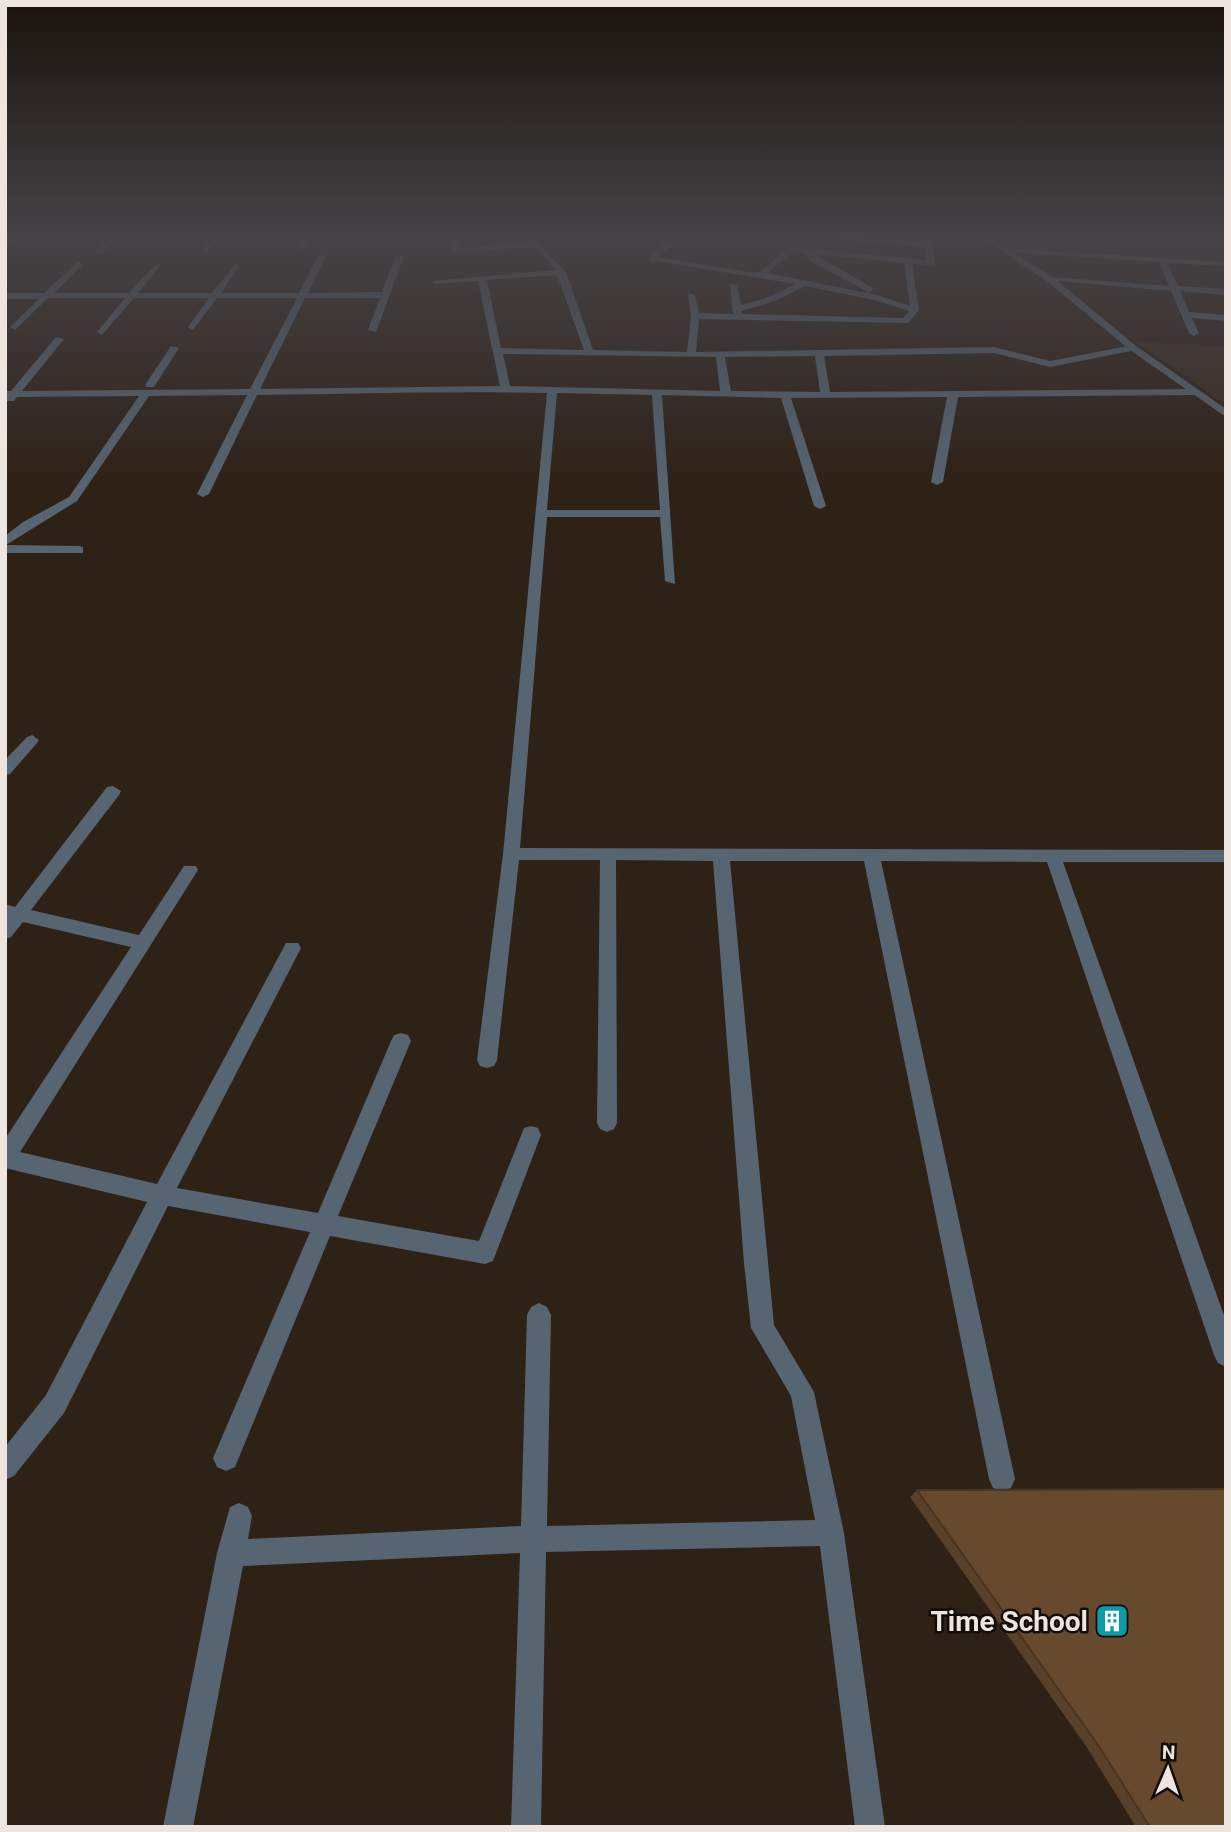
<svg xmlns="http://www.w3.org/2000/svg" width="1231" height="1832" font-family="Roboto,sans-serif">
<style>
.education{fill:#3a2c1f}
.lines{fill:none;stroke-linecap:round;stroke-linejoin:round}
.minor{fill:#566571;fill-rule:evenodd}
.tertiary{fill:#566571;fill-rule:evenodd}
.wall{fill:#594028}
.building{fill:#674a2e;stroke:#483420;stroke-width:2}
.labels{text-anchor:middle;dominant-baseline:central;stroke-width:5;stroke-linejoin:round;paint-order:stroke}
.near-poi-label{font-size:28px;font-weight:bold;fill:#eee5de;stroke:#120c07;text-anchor:end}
</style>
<rect width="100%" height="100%" fill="#2e2116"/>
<path class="education" d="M 1135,342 L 1226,346 L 1226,406 L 1187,377 Z"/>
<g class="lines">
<path class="minor" d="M 19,233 L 28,233 L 5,248 L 5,242 Z
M 115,233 L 123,233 L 103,253 L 97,253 L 97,249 Z
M 216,233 L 224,233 L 208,251 L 202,251 Z
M 305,233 L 313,233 L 304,249 L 298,249 Z
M 449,233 L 457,233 L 459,248 L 530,242 L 521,233 L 529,233 L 566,272 L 593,350 L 687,352 L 691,316 L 688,293 L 695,295 L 699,313 L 733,314 L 730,283 L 737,285 L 741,305 L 769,297 L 796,284 L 649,260 L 649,256 L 666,242 L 673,244 L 658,257 L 749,272 L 760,272 L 790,247 L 927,260 L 925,247 L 838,240 L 830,233 L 924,242 L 923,233 L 931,233 L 935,263 L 931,265 L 912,264 L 919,310 L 908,323 L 699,319 L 696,352 L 994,347 L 1050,361 L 1133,345 L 1136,346 L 1136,350 L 1050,367 L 994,353 L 824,356 L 830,392 L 1193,389 L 1198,392 L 1193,395 L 958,397 L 943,482 L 937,485 L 931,482 L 947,397 L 791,398 L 826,506 L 820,509 L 814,506 L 781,398 L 662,395 L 675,584 L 665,581 L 660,517 L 547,517 L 520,848 L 1226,850 L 1226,862 L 1063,862 L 1226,1321 L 1226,1367 L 1218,1363 L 1214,1355 L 1047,862 L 881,861 L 1015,1479 L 1011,1488 L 1002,1492 L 993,1488 L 989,1479 L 864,861 L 730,861 L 774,1325 L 814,1392 L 844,1533 L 885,1827 L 855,1827 L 820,1546 L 546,1552 L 541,1827 L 511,1827 L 520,1553 L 243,1566 L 193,1827 L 163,1827 L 217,1553 L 230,1507 L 239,1503 L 248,1507 L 252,1516 L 248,1539 L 521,1526 L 527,1315 L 531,1307 L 539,1303 L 547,1307 L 551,1315 L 547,1526 L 815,1520 L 791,1396 L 751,1328 L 744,1263 L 713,861 L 616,860 L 617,1123 L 614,1129 L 607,1132 L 600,1129 L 597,1123 L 600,860 L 519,860 L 497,1060 L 494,1066 L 487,1068 L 480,1066 L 477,1060 L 503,854 L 547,393 C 450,391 354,394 257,395 L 209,494 L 203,497 L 197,494 L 247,395 L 149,396 L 77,501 L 6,545 L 79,546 L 83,547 L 83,553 L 5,553 L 5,536 L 23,522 L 69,497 L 139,396 L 17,397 L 14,401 L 6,401 L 5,391 L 11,391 L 56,337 L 64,339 L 22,391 L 250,389 L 297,298 L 217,298 L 193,330 L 188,327 L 209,298 L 134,298 L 102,335 L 97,332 L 125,298 L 48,298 L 15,330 L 10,327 L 12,325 L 39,299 L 5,299 L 5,293 L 44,293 L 79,261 L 82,265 L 54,293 L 129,293 L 157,263 L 161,265 L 138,293 L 212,293 L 236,263 L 240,265 L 221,293 L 299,293 L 318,256 L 322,254 L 326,256 L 308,293 L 382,292 L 396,256 L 400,254 L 404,256 L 376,332 L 368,330 L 380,298 L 305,298 L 260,389 L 500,386 L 478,281 L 436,284 L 432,281 L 556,270 L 535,247 L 452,253 ZM 792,252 L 805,253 L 810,261 L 870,293 L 873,288 L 814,254 L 904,263 L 910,306 L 877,295 L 768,273 ZM 557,275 L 584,350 L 501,348 L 487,280 ZM 805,286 L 875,300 L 909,311 L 903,318 L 742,314 L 741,311 L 775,301 ZM 503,354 L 716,357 L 720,391 L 510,386 ZM 815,356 L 820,392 L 731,391 L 725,357 ZM 557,393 L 652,395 L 660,510 L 547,510 Z
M 1066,233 L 1074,233 L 1079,239 L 1072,241 Z
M 1152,233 L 1160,233 L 1163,237 L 1156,239 Z
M 1006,248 L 1226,262 L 1226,266 L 1167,263 L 1178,286 L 1226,289 L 1226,295 L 1180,291 L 1189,312 L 1226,315 L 1226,321 L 1192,318 L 1199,333 L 1194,336 L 1189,333 L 1171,291 L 1047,280 L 1051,277 L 1169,286 L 1159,262 L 1003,252 Z
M 171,346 L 179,348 L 154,387 L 146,387 L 145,385 Z
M 32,735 L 39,740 L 37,743 L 10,774 L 5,775 L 5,760 L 27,737 Z
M 113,786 L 121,791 L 119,795 L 31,910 L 139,935 L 184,866 L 196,866 L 198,870 L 20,1152 L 157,1184 L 286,943 L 298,943 L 301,948 L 177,1188 L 318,1213 L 391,1041 L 394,1035 L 401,1033 L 408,1035 L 411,1041 L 338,1216 L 479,1241 L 524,1128 L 531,1126 L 538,1128 L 541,1135 L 493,1261 L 485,1264 L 330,1236 L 235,1467 L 226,1471 L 217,1467 L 213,1458 L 310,1232 L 168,1206 L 64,1413 L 14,1476 L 5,1480 L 5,1447 L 46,1395 L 147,1202 L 5,1168 L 5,1139 L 131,947 L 23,922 L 11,937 L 5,939 L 5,904 L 15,907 L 107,787 Z"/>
<path class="tertiary" d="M 974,233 L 983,233 L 1054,278 L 1136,346 L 1226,409 L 1226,417 L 1130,350 L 1048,282 Z"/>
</g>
<path class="wall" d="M 917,1490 L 1226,1827 L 1136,1827 L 1086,1746 L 910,1497 Z"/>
<path class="building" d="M 1226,1489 L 1226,1827 L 1150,1827 L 1098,1745 L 917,1490 Z"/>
<linearGradient id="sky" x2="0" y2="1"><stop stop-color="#19120c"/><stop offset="0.48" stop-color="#464347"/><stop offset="1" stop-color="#464347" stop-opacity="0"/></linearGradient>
<rect width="1231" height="489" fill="url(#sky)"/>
<defs>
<symbol id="building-square" viewBox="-11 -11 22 22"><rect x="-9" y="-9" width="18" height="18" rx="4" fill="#0f9aa8" stroke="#120c07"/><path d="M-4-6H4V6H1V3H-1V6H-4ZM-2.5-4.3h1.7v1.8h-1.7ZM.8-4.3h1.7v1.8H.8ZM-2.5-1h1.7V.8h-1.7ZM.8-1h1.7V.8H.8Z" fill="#fff"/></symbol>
</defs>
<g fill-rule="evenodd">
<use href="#building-square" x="1093" y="1602" width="38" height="38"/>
</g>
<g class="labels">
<g class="near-poi-label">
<text x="1088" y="1621">Time School</text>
</g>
</g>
<rect width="1231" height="1832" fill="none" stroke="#eee5de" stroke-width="14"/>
<g transform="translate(1168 1769) rotate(2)" stroke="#120c07" stroke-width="5" paint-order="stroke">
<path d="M0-5L12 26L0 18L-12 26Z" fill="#eee5de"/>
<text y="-10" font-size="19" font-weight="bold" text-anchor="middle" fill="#eee5de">N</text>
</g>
</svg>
